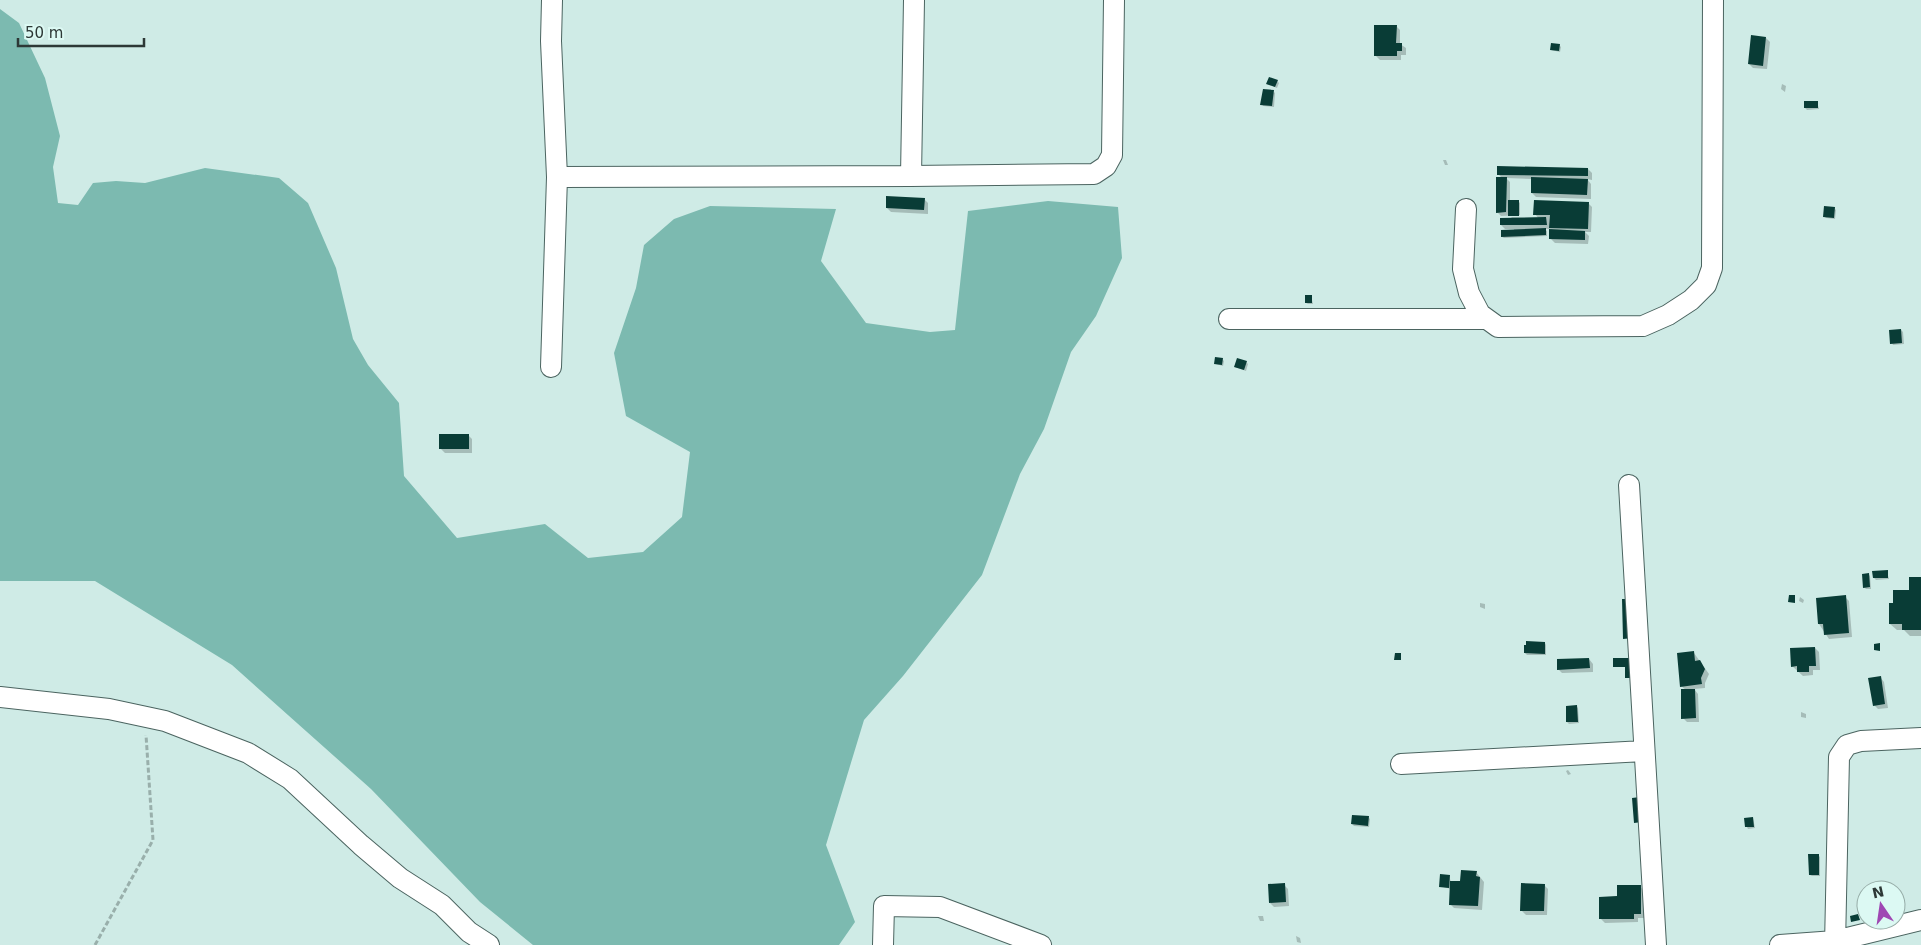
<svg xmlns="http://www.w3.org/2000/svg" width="1921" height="945" font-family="'DejaVu Sans',sans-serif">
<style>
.water{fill:#7cbab0}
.shadow{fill:#0003}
.building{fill:#093c36}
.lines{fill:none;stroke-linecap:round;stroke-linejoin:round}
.minor-casing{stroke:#4b6460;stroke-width:22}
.path{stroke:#99afab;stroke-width:3;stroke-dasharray:5 2.5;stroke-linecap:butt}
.minor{stroke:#fff;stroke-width:20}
</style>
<rect width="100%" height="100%" fill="#cfebe6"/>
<path class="water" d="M 0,9 L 19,23 L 45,78 L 60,136 L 53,167 L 58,203 L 78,205 L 93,183 L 116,181 L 145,183 L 205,168 L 279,178 L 308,203 L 336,268 L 353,339 L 368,365 L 399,403 L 404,476 L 457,538 L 545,524 L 588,558 L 643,552 L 682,517 L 690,452 L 626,416 L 614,353 L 636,288 L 644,245 L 674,219 L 710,206 L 836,209 L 821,261 L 866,323 L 930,332 L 955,330 L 968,211 L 1048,201 L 1118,207 L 1122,258 L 1096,316 L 1071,352 L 1044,429 L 1020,474 L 982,575 L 903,676 L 864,720 L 826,845 L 855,922 L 839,945 L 533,945 L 480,902 L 371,789 L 232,665 L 95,581 L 0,581 Z"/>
<path class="shadow" d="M 1396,26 L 1400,30 L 1400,44 L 1406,48 L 1406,55 L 1401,55 L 1401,60 L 1380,60 L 1375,55 Z
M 1766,38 L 1770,42 L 1767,69 L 1753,68 L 1749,64 Z
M 1559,45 L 1561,47 L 1560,52 L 1551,50 Z
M 1277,81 L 1279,83 L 1277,88 L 1268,84 Z
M 1782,84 L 1786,86 L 1785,92 L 1781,89 Z
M 1274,92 L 1275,93 L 1274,107 L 1263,106 L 1262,104 Z
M 1817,102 L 1819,109 L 1807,110 L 1805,108 Z
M 1443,160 L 1446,160 L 1448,165 L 1445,165 Z
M 1588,169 L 1592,173 L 1592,180 L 1587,179 L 1591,184 L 1591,199 L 1536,197 L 1532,193 L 1533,179 L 1506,178 L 1510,182 L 1510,201 L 1518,201 L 1520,203 L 1520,215 L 1501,216 L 1497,212 L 1502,178 L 1498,174 Z
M 924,199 L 928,203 L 928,214 L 891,212 L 887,208 Z
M 1588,203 L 1592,207 L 1591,232 L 1585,232 L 1589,236 L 1588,244 L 1555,243 L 1550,238 L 1551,229 L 1544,229 L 1547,231 L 1547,236 L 1504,238 L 1502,237 L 1514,231 L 1514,229 L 1505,229 L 1501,225 L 1513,219 L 1511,217 L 1539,219 L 1535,214 Z
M 1834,208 L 1836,210 L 1835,219 L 1826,218 L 1824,216 Z
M 1311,296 L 1313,304 L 1308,304 L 1306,303 Z
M 1901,330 L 1903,332 L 1904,344 L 1893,345 L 1892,343 Z
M 1222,359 L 1224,361 L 1223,366 L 1216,364 Z
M 1246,362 L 1248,364 L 1246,371 L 1235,367 Z
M 468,435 L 472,439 L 472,453 L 445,453 L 440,448 Z
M 1887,572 L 1889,579 L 1876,580 L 1874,578 Z
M 1868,574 L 1870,576 L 1871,589 L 1866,589 L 1864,587 Z
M 1921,579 L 1921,636 L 1910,636 L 1904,630 L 1897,630 L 1890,624 L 1894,604 L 1910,592 Z
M 1800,597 L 1804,600 L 1803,603 L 1799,601 Z
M 1845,597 L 1849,601 L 1852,637 L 1829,639 L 1819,624 Z
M 1480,603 L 1485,604 L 1485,609 L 1480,607 Z
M 1545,643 L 1546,645 L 1546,655 L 1527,655 L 1525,653 Z
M 1815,648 L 1819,652 L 1820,670 L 1813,670 L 1813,675 L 1803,676 L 1792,666 Z
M 1694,653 L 1709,674 L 1705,683 L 1705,688 L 1694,689 L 1698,694 L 1699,722 L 1687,722 L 1683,718 L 1686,690 L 1681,686 Z
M 1589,659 L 1593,664 L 1593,672 L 1562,673 L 1558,669 Z
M 1880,677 L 1884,682 L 1888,708 L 1878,709 L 1874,705 Z
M 1577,707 L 1578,708 L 1579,723 L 1569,724 L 1567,722 Z
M 1801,712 L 1806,714 L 1806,718 L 1801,717 Z
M 1568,770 L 1571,774 L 1568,775 L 1566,771 Z
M 1368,817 L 1370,819 L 1369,827 L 1354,826 L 1352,824 Z
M 1753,818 L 1755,828 L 1748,829 L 1747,827 Z
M 1818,855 L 1820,857 L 1820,876 L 1812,876 L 1810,875 Z
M 1476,872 L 1484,882 L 1482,910 L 1454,908 L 1450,904 L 1451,889 L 1440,886 L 1449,876 L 1451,882 L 1461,883 Z
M 1284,885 L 1288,889 L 1289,906 L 1274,907 L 1270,903 Z
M 1544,885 L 1548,889 L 1547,915 L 1526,915 L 1521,910 Z
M 1640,887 L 1645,891 L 1644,918 L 1638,918 L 1638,922 L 1605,923 L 1600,918 L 1618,898 Z
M 1258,916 L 1263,916 L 1264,921 L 1260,921 Z
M 1296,936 L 1300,938 L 1301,943 L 1297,942 Z"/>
<path class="building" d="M 1374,25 L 1397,25 L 1396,43 L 1402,43 L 1402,51 L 1397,51 L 1397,56 L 1374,56 Z
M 1751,35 L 1766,37 L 1763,66 L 1748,64 Z
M 1551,43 L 1560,44 L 1559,51 L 1550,50 Z
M 1269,77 L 1278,80 L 1275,87 L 1266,84 Z
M 1263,89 L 1274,90 L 1272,106 L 1260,105 Z
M 1804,101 L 1818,101 L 1818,108 L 1804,108 Z
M 1497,166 L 1588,168 L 1588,176 L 1497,175 Z
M 1496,177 L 1507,177 L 1506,212 L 1496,213 Z
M 1531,177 L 1588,179 L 1587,195 L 1531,193 Z
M 886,196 L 925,198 L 924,210 L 886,208 Z
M 1508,200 L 1519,200 L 1519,216 L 1508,216 Z
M 1534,200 L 1589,202 L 1588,229 L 1549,228 L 1550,215 L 1533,215 Z
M 1824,206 L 1835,207 L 1834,218 L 1823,217 Z
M 1546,217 L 1547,225 L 1500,225 L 1500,218 Z
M 1546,228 L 1546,235 L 1501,237 L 1501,230 Z
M 1549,229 L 1585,231 L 1585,240 L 1549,239 Z
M 1305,295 L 1312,295 L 1312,303 L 1305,303 Z
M 1901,329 L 1902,343 L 1890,344 L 1889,330 Z
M 1215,357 L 1223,358 L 1222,365 L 1214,364 Z
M 1237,358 L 1247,361 L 1244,370 L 1234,367 Z
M 439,434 L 469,434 L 469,449 L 439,449 Z
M 1888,570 L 1888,578 L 1873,578 L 1872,571 Z
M 1869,573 L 1870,587 L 1863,588 L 1862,574 Z
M 1909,577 L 1921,577 L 1921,630 L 1902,630 L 1902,624 L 1889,624 L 1889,603 L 1893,603 L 1893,590 L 1909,590 Z
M 1789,595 L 1795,595 L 1795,603 L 1788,602 Z
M 1846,595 L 1849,633 L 1824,635 L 1823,624 L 1818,624 L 1816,598 Z
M 1622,599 L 1632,599 L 1633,638 L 1623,639 Z
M 1526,641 L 1545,642 L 1545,654 L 1524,653 L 1524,645 L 1526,645 Z
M 1880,643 L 1880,651 L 1874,650 L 1874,644 Z
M 1815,647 L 1816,666 L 1809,666 L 1809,672 L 1797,672 L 1797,666 L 1791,667 L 1790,648 Z
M 1694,651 L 1695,661 L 1700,660 L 1705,669 L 1701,678 L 1702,684 L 1680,687 L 1677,653 Z
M 1395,653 L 1401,653 L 1401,660 L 1394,660 Z
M 1589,658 L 1590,668 L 1557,670 L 1557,659 Z
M 1613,658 L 1635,658 L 1635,678 L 1625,678 L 1625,667 L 1613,667 Z
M 1881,676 L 1885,704 L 1873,706 L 1868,678 Z
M 1681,689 L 1695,689 L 1696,718 L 1681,719 Z
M 1577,705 L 1578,722 L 1566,722 L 1566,706 Z
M 1640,797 L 1642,822 L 1634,823 L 1632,798 Z
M 1352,815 L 1369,816 L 1368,826 L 1351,824 Z
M 1753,817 L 1754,827 L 1745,827 L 1744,818 Z
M 1808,854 L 1819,854 L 1819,875 L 1809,875 Z
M 1461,870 L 1477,871 L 1476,876 L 1480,877 L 1478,906 L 1449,905 L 1450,881 L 1460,881 Z
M 1440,874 L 1450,875 L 1449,888 L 1439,887 Z
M 1285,883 L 1286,902 L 1269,903 L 1268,884 Z
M 1521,883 L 1545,884 L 1544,911 L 1520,911 Z
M 1617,885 L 1641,885 L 1641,914 L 1634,914 L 1634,919 L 1599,919 L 1599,897 L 1617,896 Z
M 1858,914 L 1860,920 L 1851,922 L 1850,916 Z"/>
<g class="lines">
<defs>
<path id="minor" d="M 911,176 L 1094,174 L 1106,166 L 1112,155 L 1114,0
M 557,177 L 911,176 L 914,0
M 1466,209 L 1463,269 L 1469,293 L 1480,314 L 1498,327 L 1643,326 L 1668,315 L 1691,300 L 1706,285 L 1712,268 L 1713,0
M 1229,319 L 1487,319
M 551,367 L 557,177 L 551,41 L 552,0
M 1629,485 L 1656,945
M 0,697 L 109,709 L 165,721 L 248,753 L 290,779 L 361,845 L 400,878 L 442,905 L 469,932 L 489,945
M 1401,764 L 1644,751
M 883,945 L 884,906 L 940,907 L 1041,945
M 1780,945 L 1835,941 L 1921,920
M 1835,945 L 1839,757 L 1847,745 L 1861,741 L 1921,738"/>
</defs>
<use href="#minor" class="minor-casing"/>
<path class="path" d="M 95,945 L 153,840 L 146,735"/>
<use href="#minor" class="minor"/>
</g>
<g transform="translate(1881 905) rotate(347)"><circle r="24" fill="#dcf9f3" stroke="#96aca7"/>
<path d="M0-4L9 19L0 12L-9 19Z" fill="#9f47b3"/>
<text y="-8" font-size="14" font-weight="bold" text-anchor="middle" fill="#2d3836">N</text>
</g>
<path d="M18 38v8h126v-8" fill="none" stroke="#2d3836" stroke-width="2.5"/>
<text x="25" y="38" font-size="15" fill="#2d3836" stroke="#dcf9f3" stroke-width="4" paint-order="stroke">50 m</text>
</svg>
